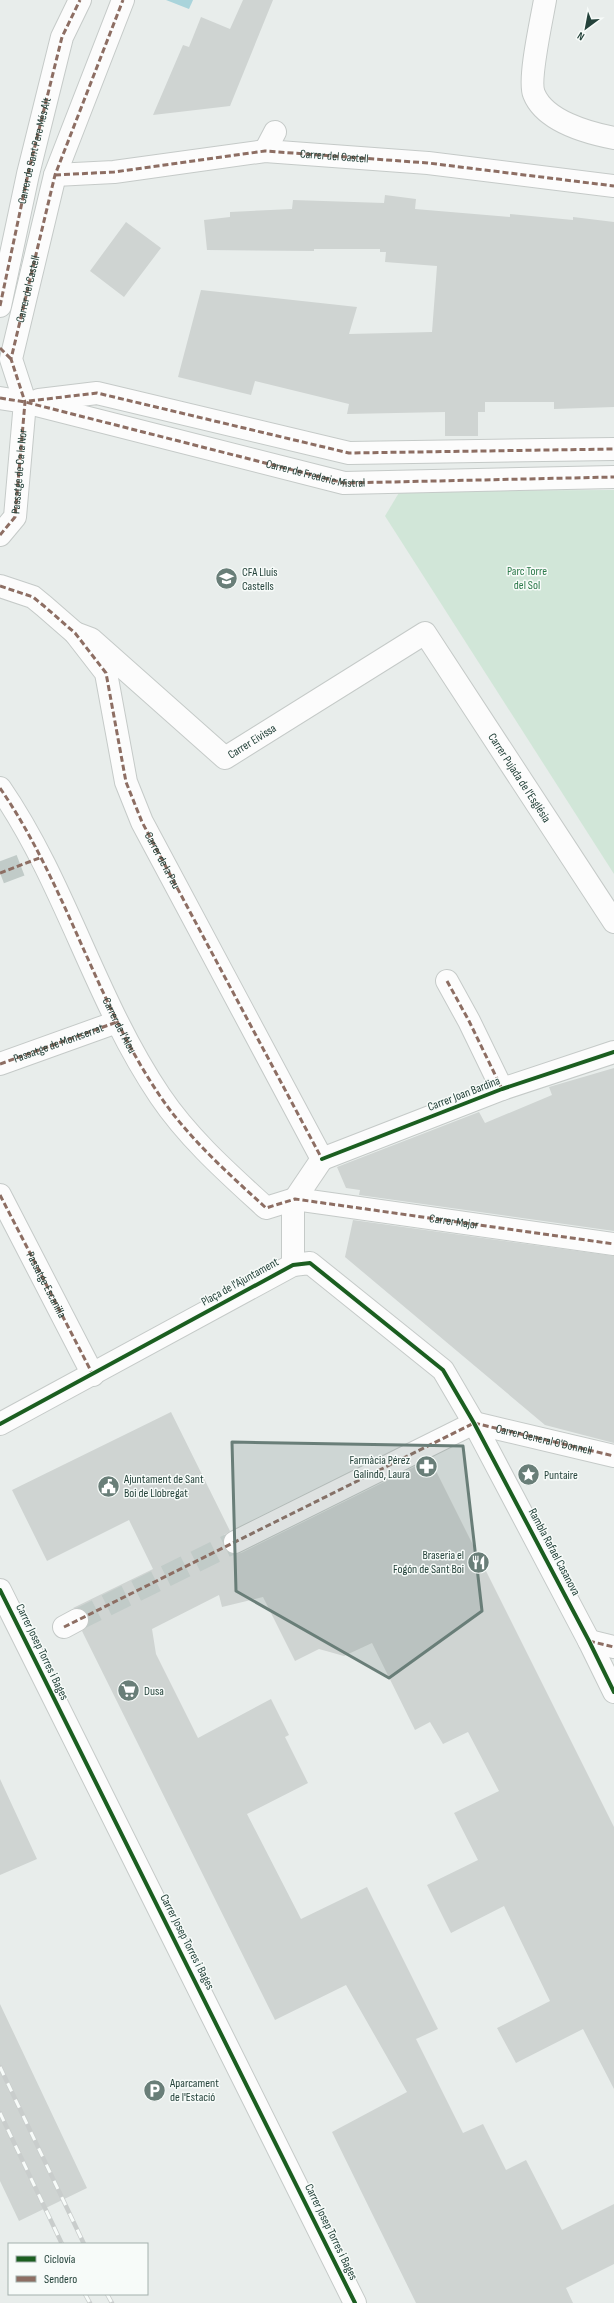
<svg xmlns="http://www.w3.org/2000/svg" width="614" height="2303" font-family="'Sofia Sans Condensed',sans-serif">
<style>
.green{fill:#d1e6d8}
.water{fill:#a9d4db}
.building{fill:#cfd4d2}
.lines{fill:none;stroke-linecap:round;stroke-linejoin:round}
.pedestrian-tunnel{stroke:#c1cbc8;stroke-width:22;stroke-dasharray:22 11;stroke-linecap:butt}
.minor-tunnel{stroke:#c1cbc8;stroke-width:22;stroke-dasharray:22 11;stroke-linecap:butt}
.service-casing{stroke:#c5cac8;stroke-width:24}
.pedestrian-casing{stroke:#c5cac8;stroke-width:24}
.minor-casing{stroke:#c5cac8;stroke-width:24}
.service{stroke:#fcfcfc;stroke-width:22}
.pedestrian{stroke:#fcfcfc;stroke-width:22}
.minor{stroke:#fcfcfc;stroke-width:22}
.rail-casing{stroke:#c9cdcc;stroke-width:4.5}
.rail{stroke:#f7fbf9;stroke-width:3;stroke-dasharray:9;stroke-linecap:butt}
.quiet{stroke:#8d6e63;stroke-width:3;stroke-dasharray:6 3;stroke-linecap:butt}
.cycleway-casing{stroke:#f7fbf9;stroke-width:6}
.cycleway{stroke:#1b5e20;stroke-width:4}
.marked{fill:#697e78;fill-opacity:0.2;stroke:#697e78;stroke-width:3;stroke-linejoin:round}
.labels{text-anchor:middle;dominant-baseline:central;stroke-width:3;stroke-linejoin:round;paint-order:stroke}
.street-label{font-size:12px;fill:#24423a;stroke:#f7fbf9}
.park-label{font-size:12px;fill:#2d7a4b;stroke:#f7fbf9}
.poi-label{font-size:12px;fill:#24423a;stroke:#f7fbf9;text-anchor:start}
</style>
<rect width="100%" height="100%" fill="#e8edeb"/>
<path class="green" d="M 614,490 L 614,874 L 385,516 L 400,491 Z"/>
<path class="water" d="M 166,0 L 193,0 L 189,9 Z"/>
<path class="building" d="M 243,0 L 273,0 L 230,106 L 153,115 L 183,45 L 189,47 L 201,17 L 230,29 Z
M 385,195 L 416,199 L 415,209 L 510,217 L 510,214 L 573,220 L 573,217 L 614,222 L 614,407 L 554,409 L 554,402 L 485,402 L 485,412 L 478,412 L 478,436 L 445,436 L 445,412 L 347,414 L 349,404 L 255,381 L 251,395 L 178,377 L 201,290 L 357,307 L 349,334 L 432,332 L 437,266 L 385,262 L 386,252 L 380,252 L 380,249 L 314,249 L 314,251 L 207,250 L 204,220 L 230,217 L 230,212 L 292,209 L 293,200 L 384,203 Z
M 126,222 L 161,248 L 124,297 L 90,271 Z
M 614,1068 L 614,1231 L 359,1195 L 360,1190 L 346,1188 L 337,1167 L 479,1112 L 485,1123 L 552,1095 L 549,1087 Z
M 353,1220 L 614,1256 L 614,1443 L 545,1425 L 345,1257 Z
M 171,1412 L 230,1531 L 224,1535 L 224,1547 L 228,1552 L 234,1554 L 241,1553 L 430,1459 L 614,1827 L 614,2089 L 583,2029 L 516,2063 L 497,2028 L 550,2001 L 504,1906 L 451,1933 L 427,1885 L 478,1860 L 454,1813 L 499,1791 L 468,1732 L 443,1744 L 430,1722 L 415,1730 L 372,1643 L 344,1656 L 319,1649 L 295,1661 L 263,1597 L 222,1607 L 219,1595 L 152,1629 L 156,1654 L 198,1738 L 271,1699 L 289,1735 L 285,1737 L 308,1783 L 247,1814 L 301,1919 L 367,1887 L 438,2029 L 416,2039 L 463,2133 L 483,2124 L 506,2170 L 526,2160 L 562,2230 L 614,2204 L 614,2264 L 566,2288 L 573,2303 L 416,2303 L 332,2132 L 407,2092 L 346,1985 L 275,2020 L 82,1631 L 88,1626 L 88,1614 L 83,1609 L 73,1608 L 153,1569 L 129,1520 L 47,1561 L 12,1490 Z
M 0,1779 L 37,1859 L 0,1875 Z
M 0,2004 L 87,2188 L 19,2221 L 0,2181 Z"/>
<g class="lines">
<path class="pedestrian-tunnel" d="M 77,1620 L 235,1542"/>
<path class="minor-tunnel" d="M 0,873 L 42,857"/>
<defs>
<path id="service" d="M 545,0 C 542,18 528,80 534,94 C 545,121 588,133 614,138
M 265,151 L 275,132"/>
<path id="pedestrian" d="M 447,981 L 469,1021 L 502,1089
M 235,1542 L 474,1423
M 64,1627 L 77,1620"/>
<g id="minor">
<path d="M 55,175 L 114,172 L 265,151 L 428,163 L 614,186"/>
<path id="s1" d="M 0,306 L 28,174 L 62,37 L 80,0"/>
<path id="s2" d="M 0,398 L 25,402 L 344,483 L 614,477"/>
<path d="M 39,400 L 97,393 L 349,453 L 614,449"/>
<path d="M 0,535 L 15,517 L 25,402 L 11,359 L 55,175 L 123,0"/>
<path id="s3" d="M 0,586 L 33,597 L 44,606 L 75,633 L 106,673 L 126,782 L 142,822 L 322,1159"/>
<path id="s4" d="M 75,633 L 91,639 L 225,758 L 425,633 L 614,922"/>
<path d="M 0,788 C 66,884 95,1000 160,1096 C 189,1139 229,1174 266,1208 L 295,1199 L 614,1244"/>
<path d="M 0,1064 L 117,1022"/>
<path d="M 322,1159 L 502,1089 L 614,1052"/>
<path d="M 0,1195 L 93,1375"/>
<path d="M 293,1265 L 293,1208 L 295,1199 L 322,1159"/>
<path d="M 474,1423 L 614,1456"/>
<path d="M 0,1424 L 293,1265 L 310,1263 L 443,1370 L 474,1423 L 589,1641 L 614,1692"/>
<path d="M 0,1590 L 355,2303"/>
<path d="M 589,1641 L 614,1647"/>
</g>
</defs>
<use href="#service" class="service-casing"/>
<use href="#pedestrian" class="pedestrian-casing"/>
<use href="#minor" class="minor-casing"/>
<use href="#service" class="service"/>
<use href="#pedestrian" class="pedestrian"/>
<use href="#minor" class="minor"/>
<defs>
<path id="rail" d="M 0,2067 L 84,2244
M 0,2113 L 62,2244
M 85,2294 L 90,2303
M 107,2294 L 112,2303"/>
</defs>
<use href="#rail" class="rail-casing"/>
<use href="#rail" class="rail"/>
<g class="quiet">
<path id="s5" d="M 55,175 L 114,172 L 265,151 L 428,163 L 614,186"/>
<path d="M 0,306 L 28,174 L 62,37 L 80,0"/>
<path d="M 0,348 L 11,359"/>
<path d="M 0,398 L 25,402 L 344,483 L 614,477"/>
<path d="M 29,401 L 97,393 L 349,453 L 614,449"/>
<path id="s6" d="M 0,535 L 15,517 L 25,402 L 11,359 L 55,175 L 123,0"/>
<path d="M 0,586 L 33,597 L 44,606 L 75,633 L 106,673 L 126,782 L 142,822 L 322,1159"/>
<path id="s7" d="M 0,788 C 66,884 95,1000 160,1096 C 189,1139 229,1174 266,1208 L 295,1199 L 614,1244"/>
<path d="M 0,873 L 42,857"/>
<path d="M 447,981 L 469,1021 L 502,1089"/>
<path id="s8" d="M 0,1064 L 117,1022"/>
<path id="s9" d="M 0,1195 L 93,1375"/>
<path id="s10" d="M 474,1423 L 614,1456"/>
<path d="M 64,1627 L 474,1423"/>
<path d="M 589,1641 L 614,1647"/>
</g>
<defs>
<path id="cycleway" d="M 322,1159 L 502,1089 L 614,1052
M 0,1424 L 293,1265 L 310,1263 L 443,1370 L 474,1423 L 589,1641 L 614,1692
M 0,1590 L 355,2303"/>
</defs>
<use href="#cycleway" class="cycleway-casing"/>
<use href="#cycleway" class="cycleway"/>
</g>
<path class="marked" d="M 232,1442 L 463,1446 L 482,1611 L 389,1678 L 236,1591 Z"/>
<defs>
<symbol id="school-disc" viewBox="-11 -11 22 22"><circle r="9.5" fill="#697e78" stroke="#f7fbf9"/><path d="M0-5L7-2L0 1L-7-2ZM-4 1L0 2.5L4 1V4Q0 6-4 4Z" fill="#fff"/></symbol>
<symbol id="pharmacy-disc" viewBox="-11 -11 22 22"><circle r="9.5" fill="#697e78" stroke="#f7fbf9"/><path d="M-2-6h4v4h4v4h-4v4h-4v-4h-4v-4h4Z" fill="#fff"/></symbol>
<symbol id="sight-disc" viewBox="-11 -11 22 22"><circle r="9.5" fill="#697e78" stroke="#f7fbf9"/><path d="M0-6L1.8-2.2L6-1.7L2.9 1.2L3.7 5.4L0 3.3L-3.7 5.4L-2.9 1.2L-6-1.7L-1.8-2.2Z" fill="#fff"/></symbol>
<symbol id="civic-disc" viewBox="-11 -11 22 22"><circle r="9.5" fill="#697e78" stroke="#f7fbf9"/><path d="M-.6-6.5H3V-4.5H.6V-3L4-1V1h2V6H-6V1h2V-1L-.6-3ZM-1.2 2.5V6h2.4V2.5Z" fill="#fff"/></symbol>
<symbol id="restaurant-disc" viewBox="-11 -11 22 22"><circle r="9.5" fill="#697e78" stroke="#f7fbf9"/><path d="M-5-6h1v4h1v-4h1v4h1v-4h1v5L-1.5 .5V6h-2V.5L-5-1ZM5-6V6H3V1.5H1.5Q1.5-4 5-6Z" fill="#fff"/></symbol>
<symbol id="supermarket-disc" viewBox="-11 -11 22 22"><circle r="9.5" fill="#697e78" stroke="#f7fbf9"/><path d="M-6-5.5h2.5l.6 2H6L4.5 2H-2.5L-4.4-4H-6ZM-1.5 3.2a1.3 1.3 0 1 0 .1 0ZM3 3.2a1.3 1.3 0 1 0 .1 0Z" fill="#fff"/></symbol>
<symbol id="parking-disc" viewBox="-11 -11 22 22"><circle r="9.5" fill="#697e78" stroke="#f7fbf9"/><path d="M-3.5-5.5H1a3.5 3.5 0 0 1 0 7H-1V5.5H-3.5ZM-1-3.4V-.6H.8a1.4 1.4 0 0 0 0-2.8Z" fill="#fff"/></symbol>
</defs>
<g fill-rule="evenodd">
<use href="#school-disc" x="214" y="566" width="25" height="25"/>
<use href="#pharmacy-disc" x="414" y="1454" width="25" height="25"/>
<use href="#sight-disc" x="516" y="1462" width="25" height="25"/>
<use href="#civic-disc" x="96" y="1474" width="25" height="25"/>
<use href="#restaurant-disc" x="466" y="1550" width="25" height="25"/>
<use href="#supermarket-disc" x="116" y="1678" width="25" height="25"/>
<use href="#parking-disc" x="142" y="2078" width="25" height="25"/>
</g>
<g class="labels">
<g class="street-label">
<text stroke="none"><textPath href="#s1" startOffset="159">Carrer de Sant Pere Més Alt</textPath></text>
<text stroke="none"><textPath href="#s5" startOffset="281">Carrer del Castell</textPath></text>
<text stroke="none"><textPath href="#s6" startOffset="256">Carrer del Castell</textPath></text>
<text stroke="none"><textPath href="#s6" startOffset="69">Passatge de Ca la Nor</textPath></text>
<text stroke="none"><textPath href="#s2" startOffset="325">Carrer de Frederic Mistral</textPath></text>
<text stroke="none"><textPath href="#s4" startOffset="228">Carrer Eivissa</textPath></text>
<text stroke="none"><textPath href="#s4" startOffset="605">Carrer Pujada de l'Església</textPath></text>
<text stroke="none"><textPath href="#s3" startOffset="338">Carrer de la Pau</textPath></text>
<text stroke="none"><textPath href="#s7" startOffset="266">Carrer de l'Alou</textPath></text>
<text stroke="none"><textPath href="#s8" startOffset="62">Passatge de Montserrat</textPath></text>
<text transform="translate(464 1094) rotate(-21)">Carrer Joan Bardina</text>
<text stroke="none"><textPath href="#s7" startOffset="693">Carrer Major</textPath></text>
<text transform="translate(240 1282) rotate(-29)">Plaça de l'Ajuntament</text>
<text stroke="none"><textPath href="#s9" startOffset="101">Passatge Escanilla</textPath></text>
<text stroke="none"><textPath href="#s10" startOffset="72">Carrer General O'Donnell</textPath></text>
<text transform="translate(554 1552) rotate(62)">Rambla Rafael Casanova</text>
<text transform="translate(42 1652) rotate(64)">Carrer Josep Torres i Bages</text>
<text transform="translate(187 1942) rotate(63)">Carrer Josep Torres i Bages</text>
<text transform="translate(331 2232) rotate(64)">Carrer Josep Torres i Bages</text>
</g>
<g class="park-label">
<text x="527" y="571">Parc Torre<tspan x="527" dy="14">del Sol</tspan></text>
</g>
<g class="poi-label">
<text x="242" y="572">CFA Lluís<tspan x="242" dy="14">Castells</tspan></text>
<text x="410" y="1460" text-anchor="end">Farmàcia Pérez<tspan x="410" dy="14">Galindo, Laura</tspan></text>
<text x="544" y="1475">Puntaire</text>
<text x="124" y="1479">Ajuntament de Sant<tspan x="124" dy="14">Boi de Llobregat</tspan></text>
<text x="464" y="1555" text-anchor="end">Braseria el<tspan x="464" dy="14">Fogón de Sant Boi</tspan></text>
<text x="144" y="1691">Dusa</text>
<text x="170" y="2083">Aparcament<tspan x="170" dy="14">de l'Estació</tspan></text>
</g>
</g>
<rect x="8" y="2243" width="140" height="52" fill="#f7fbf9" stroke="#a3b1ad"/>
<rect x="16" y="2256" width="20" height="6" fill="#1b5e20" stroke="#a3b1ad"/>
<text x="44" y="2263" font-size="12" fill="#24423a">Ciclovía</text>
<rect x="16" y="2276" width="20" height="6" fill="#8d6e63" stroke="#a3b1ad"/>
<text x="44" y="2283" font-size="12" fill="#24423a">Sendero</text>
<g transform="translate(586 28) rotate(212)" stroke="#f7fbf9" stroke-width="3" paint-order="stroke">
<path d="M0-3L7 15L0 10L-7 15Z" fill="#24423a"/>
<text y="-6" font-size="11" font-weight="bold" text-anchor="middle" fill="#24423a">N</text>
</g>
</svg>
